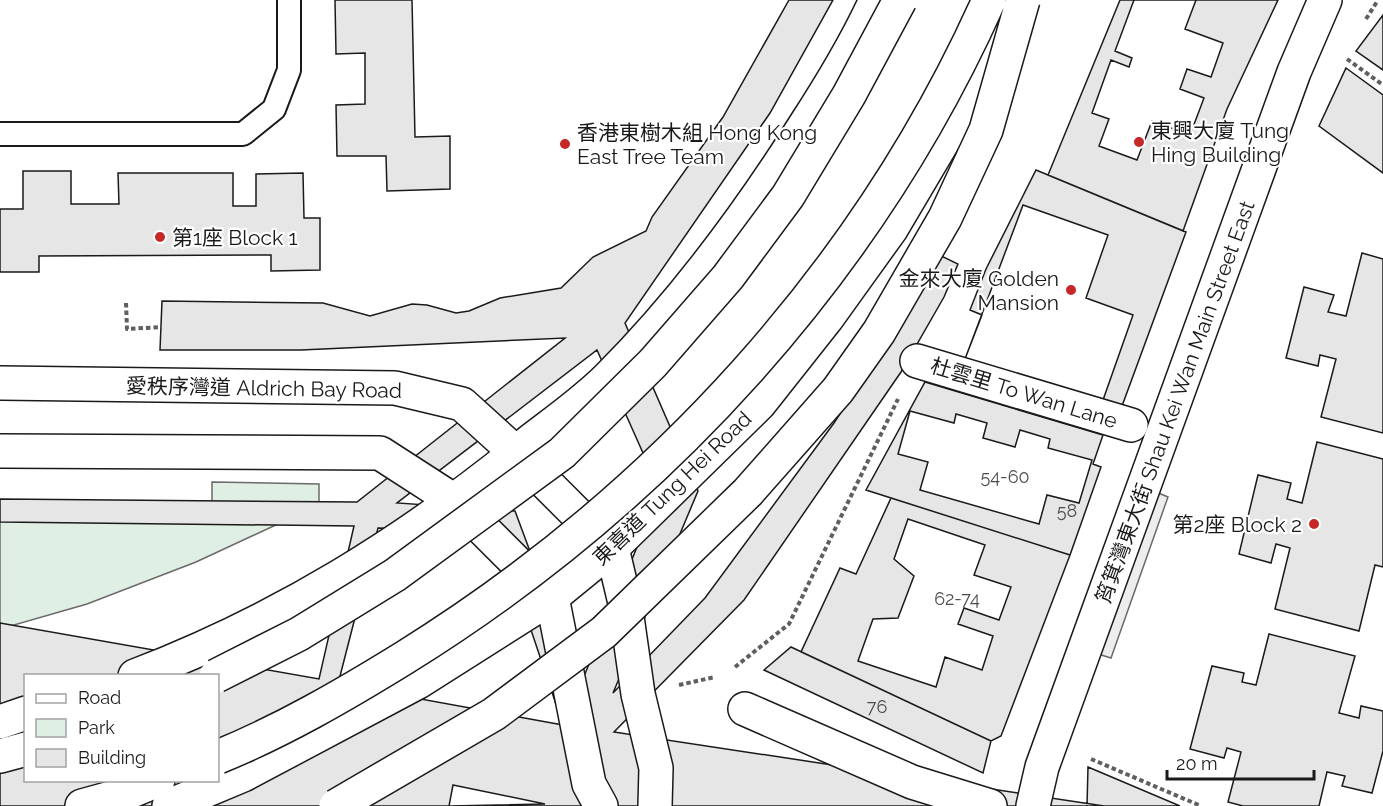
<svg xmlns="http://www.w3.org/2000/svg" width="1383" height="806" font-family="Raleway,'Noto Sans TC',sans-serif">
<style>
.green{fill:#e0efe3;stroke:#6a6a6a;stroke-width:1.5}
.parking{fill:#ededed;stroke:#6a6a6a;stroke-width:1.5}
.building{fill:#e6e6e6;stroke:#1a1a1a;stroke-width:1.5;fill-rule:evenodd}
.lines{fill:none;stroke-linecap:round;stroke-linejoin:round}
.service-casing{stroke:#1a1a1a;stroke-width:26}
.pedestrian-casing{stroke:#1a1a1a;stroke-width:36}
.minor-casing{stroke:#1a1a1a;stroke-width:36}
.secondary-casing{stroke:#1a1a1a;stroke-width:36}
.motorway-casing{stroke:#1a1a1a;stroke-width:36}
.path{stroke:#5f5f5f;stroke-width:4;stroke-dasharray:4.5 3;stroke-linecap:butt}
.service{stroke:#fff;stroke-width:22}
.pedestrian{stroke:#fff;stroke-width:33}
.minor{stroke:#fff;stroke-width:33}
.secondary{stroke:#fff;stroke-width:33}
.motorway{stroke:#fff;stroke-width:33}
.motorway-bridge-casing{stroke:#1a1a1a;stroke-width:36;stroke-linecap:butt}
.motorway-bridge{stroke:#fff;stroke-width:33}
.poi-dot{fill:#c62828;stroke:#fff;stroke-width:2}
.labels{text-anchor:middle;dominant-baseline:central;stroke-width:4.5;stroke-linejoin:round;paint-order:stroke}
.number-label{font-size:18px;fill:#4d4d4d}
.poi-label{font-size:21px;fill:#1a1a1a;stroke:#fff;text-anchor:start}
.street-label{font-size:21px;fill:#1a1a1a;stroke:#fff}
</style>
<rect width="100%" height="100%" fill="#fff"/>
<path class="green" d="M 212,482 L 319,484 L 319,505 L 196,562 L 87,604 L 0,629 L 0,519 L 212,516 Z"/>
<path class="parking" d="M 1156,492 L 1168,497 L 1111,658 L 1098,654 Z"/>
<path class="building" d="M 335,0 L 412,0 L 415,137 L 450,136 L 450,189 L 387,191 L 386,156 L 337,156 L 336,105 L 365,104 L 365,53 L 336,54 Z
M 789,0 L 833,0 L 770,113 L 625,323 L 698,491 L 613,693 L 705,598 L 834,423 L 894,331 L 931,251 L 958,264 L 944,297 L 901,372 L 744,600 L 614,732 L 1104,806 L 0,806 L 0,623 L 319,679 L 354,526 L 0,522 L 0,499 L 357,502 L 565,338 L 301,350 L 160,350 L 162,301 L 323,303 L 370,316 L 412,304 L 427,305 L 456,313 L 469,311 L 500,298 L 561,288 L 593,257 L 646,231 L 652,217 L 723,117 ZM 597,350 L 660,491 L 580,686 L 515,511 L 397,503 ZM 378,528 L 498,532 L 563,725 L 338,684 ZM 26,676 L 218,676 L 218,780 L 26,780 Z
M 1120,0 L 1278,0 L 1227,109 L 1183,231 L 1048,175 Z
M 1134,0 L 1196,0 L 1185,29 L 1223,43 L 1211,77 L 1187,69 L 1180,89 L 1204,98 L 1190,135 L 1152,121 L 1137,160 L 1099,146 L 1109,119 L 1092,113 L 1111,60 L 1129,67 L 1132,58 L 1115,51 Z
M 1383,15 L 1383,70 L 1356,51 Z
M 1346,68 L 1383,95 L 1383,173 L 1319,126 Z
M 1036,170 L 1186,232 L 1122,406 L 965,359 L 982,315 L 970,310 L 986,269 Z
M 23,171 L 71,171 L 71,204 L 119,204 L 118,173 L 233,173 L 233,206 L 256,206 L 256,174 L 303,173 L 304,218 L 320,218 L 320,270 L 271,271 L 271,255 L 39,256 L 39,272 L 0,272 L 0,209 L 23,209 Z
M 1023,205 L 1108,235 L 1086,298 L 1133,315 L 1103,400 L 965,359 Z
M 1362,253 L 1383,259 L 1383,433 L 1321,417 L 1336,359 L 1320,355 L 1318,366 L 1286,358 L 1304,287 L 1334,295 L 1328,312 L 1346,316 Z
M 925,382 L 1103,435 L 1093,464 L 1101,467 L 1070,555 L 866,490 Z
M 910,411 L 954,423 L 956,414 L 987,423 L 983,438 L 1015,447 L 1020,430 L 1050,439 L 1048,448 L 1092,460 L 1079,503 L 1047,495 L 1039,524 L 920,490 L 928,462 L 898,454 Z
M 1317,442 L 1383,459 L 1383,567 L 1375,565 L 1359,631 L 1275,609 L 1290,548 L 1276,544 L 1271,563 L 1239,554 L 1258,475 L 1291,483 L 1287,499 L 1302,503 Z
M 891,498 L 1070,555 L 1001,736 L 991,741 L 801,652 L 840,568 L 856,574 Z
M 908,519 L 985,545 L 974,575 L 1011,587 L 999,620 L 964,608 L 958,624 L 993,636 L 982,670 L 945,657 L 936,687 L 858,661 L 873,619 L 898,618 L 914,576 L 894,559 Z
M 1269,634 L 1355,656 L 1339,713 L 1359,718 L 1361,706 L 1383,711 L 1383,751 L 1372,793 L 1342,786 L 1345,776 L 1327,772 L 1319,806 L 1243,806 L 1228,802 L 1241,752 L 1227,748 L 1224,758 L 1190,749 L 1212,666 L 1244,673 L 1242,682 L 1256,685 Z
M 791,647 L 991,741 L 983,773 L 764,670 Z
M 1088,767 L 1180,806 L 1087,806 Z
M 453,785 L 545,804 L 449,806 Z"/>
<g class="lines">
<defs>
<path id="service" d="M 0,134 L 243,134 L 274,109 L 289,70 L 289,0"/>
<path id="pedestrian" d="M 917,361 L 1131,425
M 745,709 L 912,782 L 990,806"/>
<path id="minor" d="M 612,548 L 625,603 L 638,694 L 656,768 L 655,806
M 552,597 L 589,784 L 601,806
M 1033,806 L 1042,767 L 1294,72 L 1325,0"/>
<path id="secondary" d="M 0,383 L 395,388 L 462,404 L 516,453 L 608,545
M 0,451 L 380,453 L 456,502 L 546,592
M 135,676 C 281,620 407,542 528,443 C 555,422 584,402 608,378 C 684,302 748,215 805,125 C 831,85 856,44 876,0
M 0,722 L 26,713
M 169,806 L 243,775 L 418,682 L 552,597 L 612,548 L 759,404 L 827,318 L 891,229 L 956,119 L 1012,1"/>
<path id="motorway" d="M 0,756 L 26,749
M 82,806 L 122,795 L 158,780"/>
</defs>
<use href="#service" class="service-casing"/>
<use href="#pedestrian" class="pedestrian-casing"/>
<use href="#minor" class="minor-casing"/>
<use href="#secondary" class="secondary-casing"/>
<use href="#motorway" class="motorway-casing"/>
<path class="path" d="M 1366,19 L 1378,0
M 1347,59 L 1383,85
M 126,303 L 127,329 L 162,327
M 735,667 L 789,624 L 898,399
M 679,685 L 715,677
M 1091,759 L 1201,806"/>
<use href="#service" class="service"/>
<use href="#pedestrian" class="pedestrian"/>
<use href="#minor" class="minor"/>
<use href="#secondary" class="secondary"/>
<use href="#motorway" class="motorway"/>
<defs>
<path id="motorway-bridge" d="M 216,676 L 299,634 L 395,575 L 562,453 L 653,363 L 728,277 L 788,196 L 849,95 L 900,0
M 218,757 C 282,731 344,695 404,658 C 657,501 867,273 989,0
M 336,806 L 494,714 L 604,632 L 748,492 L 838,390 L 879,332 L 945,218 L 986,130 L 1023,0"/>
</defs>
<use href="#motorway-bridge" class="motorway-bridge-casing"/>
<use href="#motorway-bridge" class="motorway-bridge"/>
</g>
<g class="poi-dot">
<circle cx="1139" cy="142" r="6"/>
<circle cx="565" cy="144" r="6"/>
<circle cx="160" cy="237" r="6"/>
<circle cx="1071" cy="290" r="6"/>
<circle cx="1314" cy="524" r="6"/>
</g>
<g class="labels">
<g class="number-label">
<text x="1005" y="476">54-60</text>
<text x="1067" y="510">58</text>
<text x="957" y="598">62-74</text>
<text x="877" y="706">76</text>
</g>
<g class="poi-label">
<text x="1151" y="130">東興大廈 Tung<tspan x="1151" dy="24">Hing Building</tspan></text>
<text x="577" y="132">香港東樹木組 Hong Kong<tspan x="577" dy="24">East Tree Team</tspan></text>
<text x="172" y="237">第1座 Block 1</text>
<text x="1059" y="278" text-anchor="end">金來大廈 Golden<tspan x="1059" dy="24">Mansion</tspan></text>
<text x="1302" y="524" text-anchor="end">第2座 Block 2</text>
</g>
<g class="street-label">
<text transform="translate(264 388) rotate(1)">愛秩序灣道 Aldrich Bay Road</text>
<text transform="translate(1024 393) rotate(17)">杜雲里 To Wan Lane</text>
<text transform="translate(1175 402) rotate(-70)">筲箕灣東大街 Shau Kei Wan Main Street East</text>
<text transform="translate(672 488) rotate(-44)">東喜道 Tung Hei Road</text>
</g>
</g>
<rect x="24" y="674" width="195" height="108" fill="#ffffff" stroke="#a3a3a3" stroke-width="1.5"/>
<rect x="36" y="694" width="30" height="9" fill="#ffffff" stroke="#a3a3a3" stroke-width="1.5"/>
<text x="78" y="704" font-size="18" fill="#1a1a1a">Road</text>
<rect x="36" y="719" width="30" height="18" fill="#e0efe3" stroke="#a3a3a3" stroke-width="1.5"/>
<text x="78" y="734" font-size="18" fill="#1a1a1a">Park</text>
<rect x="36" y="749" width="30" height="18" fill="#e6e6e6" stroke="#a3a3a3" stroke-width="1.5"/>
<text x="78" y="764" font-size="18" fill="#1a1a1a">Building</text>
<path d="M1167 770v9h147v-9" fill="none" stroke="#1a1a1a" stroke-width="3"/>
<text x="1176" y="770" font-size="18" fill="#1a1a1a" stroke="#ffffff" stroke-width="4.5" paint-order="stroke">20 m</text>
</svg>
